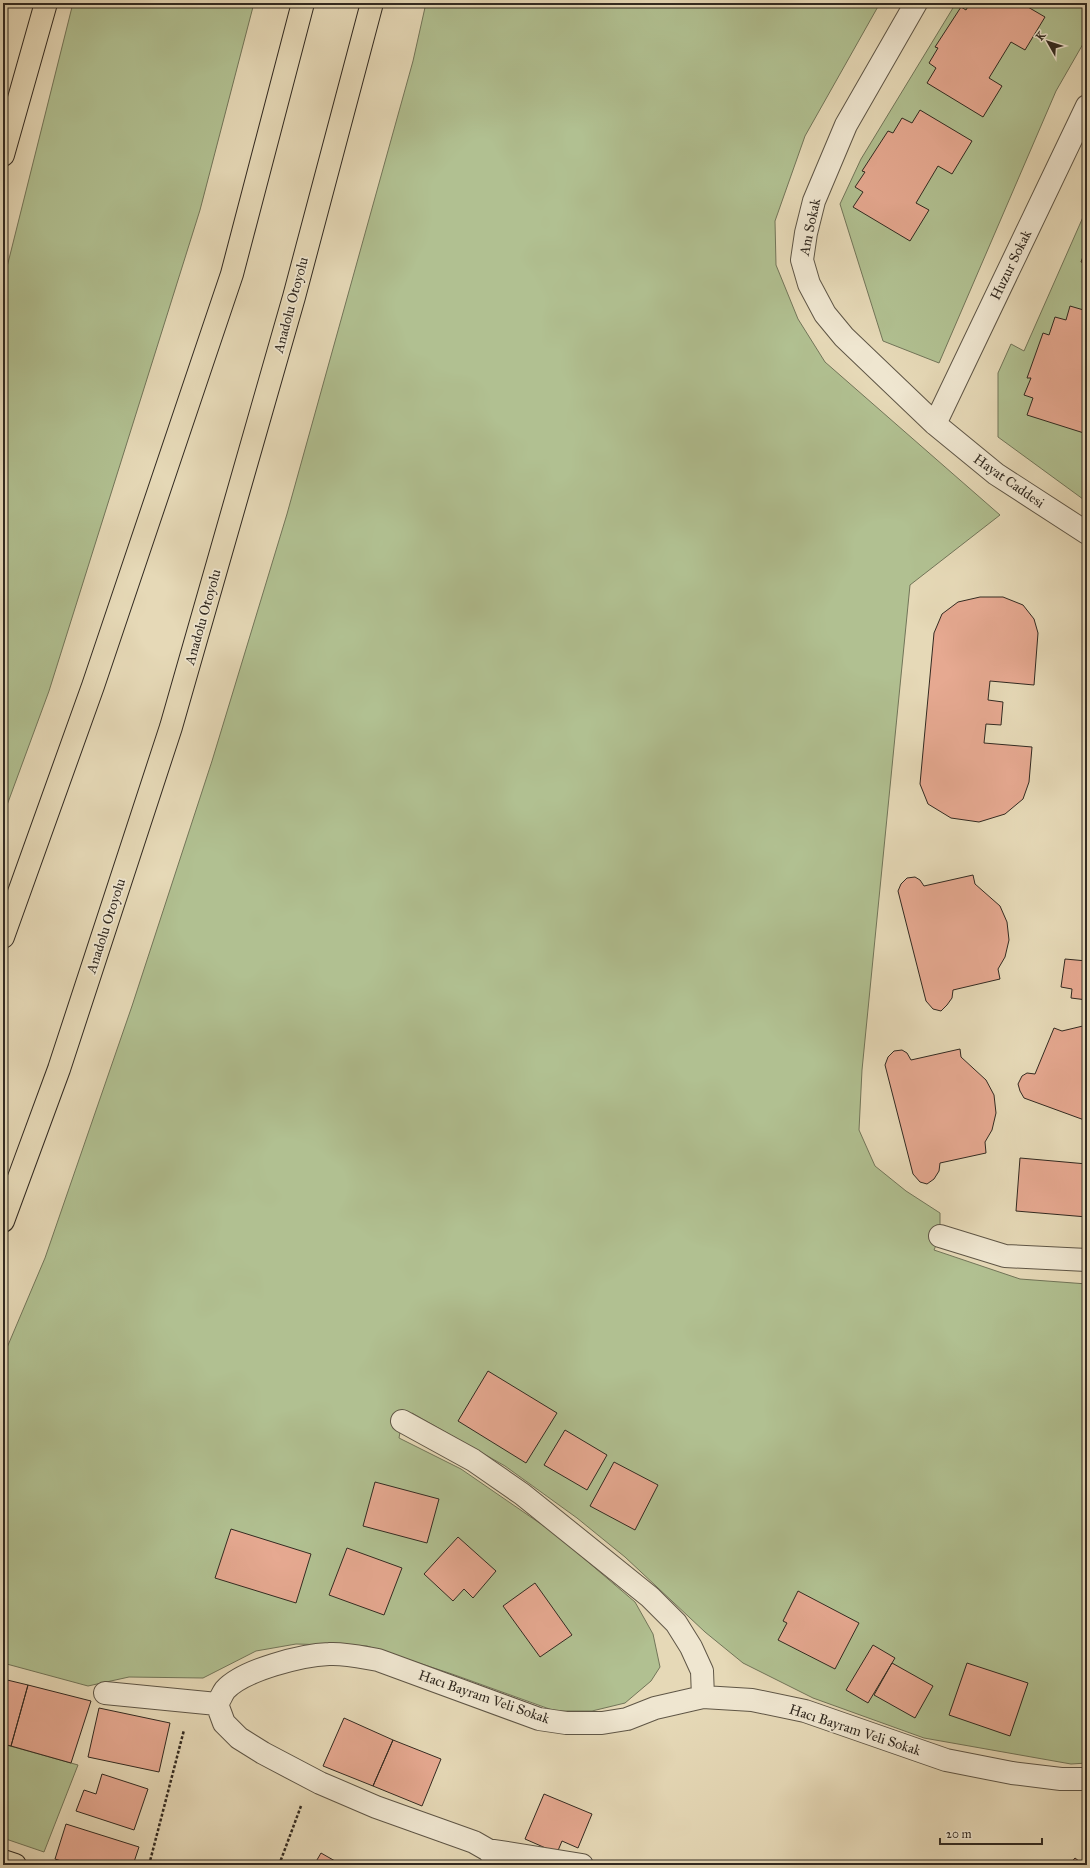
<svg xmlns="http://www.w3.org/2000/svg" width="1090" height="1868" font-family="'IM FELL Great Primer',serif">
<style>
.green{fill:#b1c091;stroke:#727559}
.building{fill:#e6a991;stroke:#322a21}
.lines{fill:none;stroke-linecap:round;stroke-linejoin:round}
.minor-casing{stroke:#5f5646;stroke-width:24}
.major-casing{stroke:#322a21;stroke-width:24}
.highway-casing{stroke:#322a21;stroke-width:24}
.path{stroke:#322a21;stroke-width:2.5;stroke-dasharray:3 2;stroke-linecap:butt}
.minor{stroke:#efe6d0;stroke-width:22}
.major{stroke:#e6d9b7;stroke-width:22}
.highway{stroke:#e6d9b7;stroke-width:22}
.labels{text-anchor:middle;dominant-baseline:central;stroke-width:3.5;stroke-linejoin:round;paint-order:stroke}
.street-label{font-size:14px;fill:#322a21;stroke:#efe6d0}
</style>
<rect width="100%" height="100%" fill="#e6d9b7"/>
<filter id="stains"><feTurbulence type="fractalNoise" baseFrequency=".005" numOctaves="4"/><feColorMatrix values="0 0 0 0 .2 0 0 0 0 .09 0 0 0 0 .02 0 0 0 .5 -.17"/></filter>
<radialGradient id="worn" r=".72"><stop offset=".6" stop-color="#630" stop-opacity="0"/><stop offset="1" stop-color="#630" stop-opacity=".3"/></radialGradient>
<path class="green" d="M 73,3 L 254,3 L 200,210 L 49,691 L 3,816 L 3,283 Z
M 426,3 L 880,3 L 805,136 L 775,221 L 776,265 L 798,319 L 825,362 L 1000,515 L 910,585 L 862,1070 L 859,1130 L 875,1166 L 906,1191 L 940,1213 L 940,1236 L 934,1250 L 1020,1279 L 1087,1284 L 1087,1763 L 1071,1764 L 924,1738 L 813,1698 L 743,1663 L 705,1632 L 625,1557 L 577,1518 L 505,1466 L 412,1413 L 402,1421 L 399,1438 L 461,1469 L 554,1533 L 635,1602 L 653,1634 L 660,1667 L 651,1681 L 625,1703 L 592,1711 L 555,1711 L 452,1674 L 367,1646 L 296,1644 L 256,1651 L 203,1678 L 129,1677 L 88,1686 L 3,1663 L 3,1357 L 45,1258 L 132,1006 L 212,761 L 287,514 L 413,61 Z
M 956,3 L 1087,3 L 1087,37 L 1056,91 L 939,363 L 883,341 L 840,204 L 861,159 Z
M 1087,208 L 1087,502 L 998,437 L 998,373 L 1011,344 L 1024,351 Z
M 3,1744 L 78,1765 L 44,1852 L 3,1838 Z"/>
<path class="building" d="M 970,3 L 1021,3 L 1045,17 L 1025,50 L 1011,42 L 989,78 L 1002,86 L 983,117 L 927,83 L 936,68 L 929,63 L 938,48 L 935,47 L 961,7 L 966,10 Z
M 920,110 L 972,141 L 952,174 L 938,166 L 916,203 L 929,210 L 910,241 L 853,207 L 863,192 L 855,187 L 865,172 L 862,171 L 888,131 L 893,133 L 902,118 L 912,123 Z
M 1087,246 L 1087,264 L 1081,262 Z
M 1070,306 L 1087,311 L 1087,434 L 1027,415 L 1033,398 L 1024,395 L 1031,378 L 1027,378 L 1043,333 L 1049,335 L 1055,317 L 1066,320 Z
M 980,597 L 1003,597 L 1023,605 L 1034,619 L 1038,633 L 1034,685 L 990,681 L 988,700 L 1003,702 L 1001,725 L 986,724 L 984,743 L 1032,747 L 1029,782 L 1023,799 L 1005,814 L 979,822 L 951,818 L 928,804 L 920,784 L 934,633 L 942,614 L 958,602 Z
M 1087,828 L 1087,855 L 1084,854 Z
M 973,875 L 975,884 L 1000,906 L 1007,922 L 1009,940 L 1005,957 L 998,969 L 1000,979 L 953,990 L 952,998 L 947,1005 L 941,1011 L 933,1009 L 926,1001 L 898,891 L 901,884 L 907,878 L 915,877 L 920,880 L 924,886 Z
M 1065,959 L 1087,961 L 1087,1000 L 1071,998 L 1072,989 L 1061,987 Z
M 1087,1025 L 1087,1121 L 1024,1098 L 1020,1091 L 1018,1084 L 1022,1076 L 1027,1073 L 1035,1074 L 1054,1028 L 1062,1031 Z
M 960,1049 L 961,1057 L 986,1080 L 994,1095 L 996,1113 L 992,1130 L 985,1142 L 986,1153 L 940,1163 L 939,1171 L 934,1179 L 927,1184 L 920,1182 L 913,1174 L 885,1065 L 888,1057 L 894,1051 L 902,1050 L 907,1053 L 911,1060 Z
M 1020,1158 L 1087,1164 L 1087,1217 L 1016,1211 Z
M 488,1371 L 557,1413 L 526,1463 L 458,1421 Z
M 565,1430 L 607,1455 L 587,1490 L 544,1465 Z
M 614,1462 L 658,1485 L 635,1530 L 590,1506 Z
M 375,1482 L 439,1499 L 427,1543 L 363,1526 Z
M 231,1529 L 311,1554 L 296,1603 L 215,1578 Z
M 458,1537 L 496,1571 L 473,1598 L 464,1589 L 453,1601 L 424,1574 Z
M 347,1548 L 402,1568 L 384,1615 L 329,1595 Z
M 535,1583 L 572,1635 L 540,1657 L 503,1606 Z
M 798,1591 L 859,1623 L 835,1669 L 778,1640 L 787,1623 L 783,1621 Z
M 873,1645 L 895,1658 L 868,1703 L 846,1690 Z
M 892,1663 L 933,1686 L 915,1718 L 874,1695 Z
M 967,1663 L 1028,1683 L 1010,1736 L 949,1715 Z
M 3,1679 L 28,1685 L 11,1746 L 3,1744 Z
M 28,1685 L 91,1701 L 71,1763 L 11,1746 Z
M 99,1708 L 170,1723 L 159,1772 L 88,1757 Z
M 344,1718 L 393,1740 L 373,1786 L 323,1766 Z
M 393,1740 L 441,1759 L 422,1806 L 373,1786 Z
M 102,1774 L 148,1789 L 134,1830 L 76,1811 L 84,1790 L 96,1794 Z
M 544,1794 L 592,1814 L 578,1848 L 562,1841 L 557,1853 L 525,1839 Z
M 66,1824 L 139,1847 L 133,1865 L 74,1865 L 55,1859 Z
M 321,1853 L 342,1865 L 314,1865 Z
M 1075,1858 L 1084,1865 L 1069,1865 Z"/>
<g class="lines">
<defs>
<path id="minor" d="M 916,3 L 846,125 L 814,201 L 806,233 L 802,260 L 809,284 L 825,314 L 844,337 L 935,424 L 996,474 L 1087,533
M 935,424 L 1087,106
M 940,1236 L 1005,1256 L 1087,1260
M 402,1421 L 473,1460 L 522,1494 L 650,1597 L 676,1623 L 691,1647 L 702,1671 L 703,1697
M 105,1693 L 217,1704
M 488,1850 L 582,1865
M 493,1865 L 495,1859 L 488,1850 L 474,1842 L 376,1807 L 320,1783 L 263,1753 L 239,1738 L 224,1723 L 217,1704 C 220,1700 222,1694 225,1690 C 243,1670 302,1655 329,1654 C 345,1653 361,1657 378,1660 L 539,1719 L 566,1723 L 602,1723 L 627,1719 L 655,1708 L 703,1697 L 752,1700 L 805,1711 L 946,1760 L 1012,1773 L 1061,1779 L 1087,1779"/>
<path id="major" d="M 3,155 L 46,3
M 3,1861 L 15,1865"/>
<path id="highway" d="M 3,937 L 93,686 L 232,274 L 303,3
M 3,1221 L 59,1069 L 171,727 L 294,297 L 372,3"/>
</defs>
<use href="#minor" class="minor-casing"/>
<use href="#major" class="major-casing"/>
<use href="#highway" class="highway-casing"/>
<path class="path" d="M 149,1865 L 184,1730
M 279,1865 L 301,1806"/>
<use href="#minor" class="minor"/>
<use href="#major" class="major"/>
<use href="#highway" class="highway"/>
</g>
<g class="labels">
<g class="street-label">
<text transform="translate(810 227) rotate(-78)">Anı Sokak</text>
<text transform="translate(1011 265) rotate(-64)">Huzur Sokak</text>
<text transform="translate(291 305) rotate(-75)">Anadolu Otoyolu</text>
<text transform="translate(1009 481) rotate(35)">Hayat Caddesi</text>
<text transform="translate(203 617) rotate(-74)">Anadolu Otoyolu</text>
<text transform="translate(106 926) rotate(-72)">Anadolu Otoyolu</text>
<text transform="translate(484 1697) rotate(19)">Hacı Bayram Veli Sokak</text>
<text transform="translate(855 1730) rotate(18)">Hacı Bayram Veli Sokak</text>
</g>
</g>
<rect width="1090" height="1868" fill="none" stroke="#e6d9b7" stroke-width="16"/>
<rect x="4" y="4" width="1082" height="1860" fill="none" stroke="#322a21" stroke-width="2"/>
<rect x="8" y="8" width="1074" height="1852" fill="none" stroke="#322a21"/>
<g transform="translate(1048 42) rotate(309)" stroke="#efe6d0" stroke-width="3" paint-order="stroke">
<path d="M0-3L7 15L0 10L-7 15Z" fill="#322a21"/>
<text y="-6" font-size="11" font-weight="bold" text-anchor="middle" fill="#322a21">K</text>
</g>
<path d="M940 1838v6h102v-6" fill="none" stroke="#322a21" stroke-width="2"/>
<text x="946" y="1838" font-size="12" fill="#322a21" stroke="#efe6d0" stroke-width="3" paint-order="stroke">20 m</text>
<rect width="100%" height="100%" filter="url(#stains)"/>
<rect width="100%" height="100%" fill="url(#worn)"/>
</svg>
